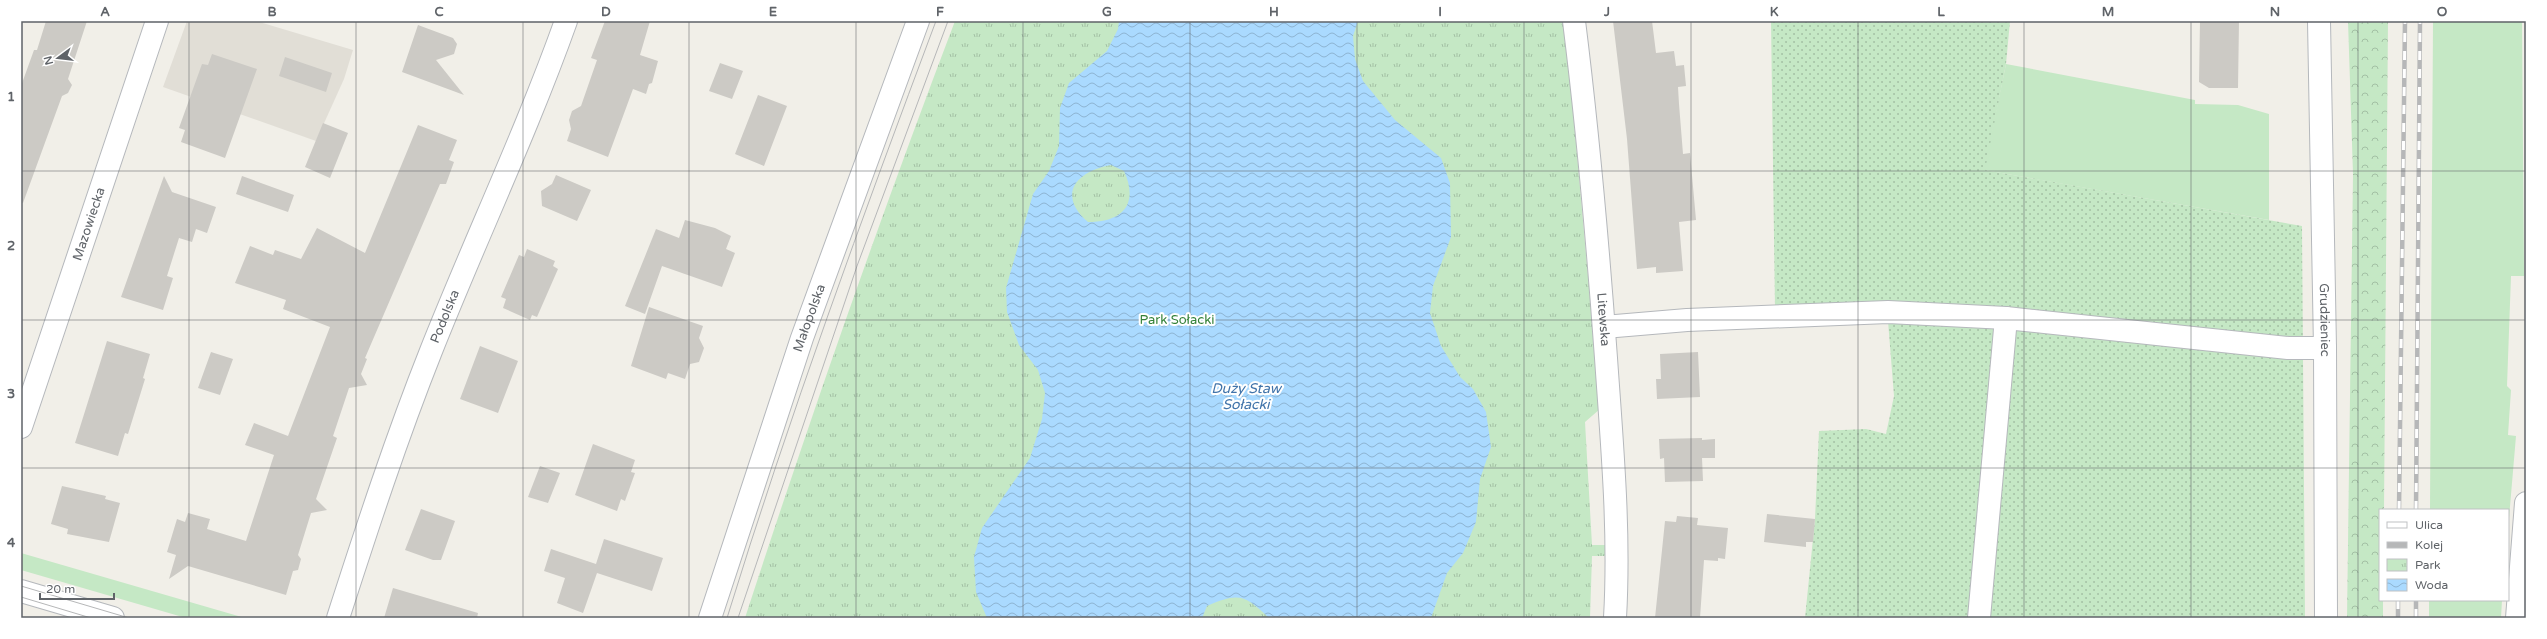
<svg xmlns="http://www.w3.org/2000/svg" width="2547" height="639" font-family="'Varela Round',sans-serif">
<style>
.education{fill:#e1ded6}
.grass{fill:#c5e8c5}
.forest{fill:url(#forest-crowns)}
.park{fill:url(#park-tufts)}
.garden{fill:url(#garden-dots)}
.water{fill:url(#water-waves);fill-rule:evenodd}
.building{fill:#cccac5}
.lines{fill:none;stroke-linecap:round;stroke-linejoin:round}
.street-casing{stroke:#b5b8bc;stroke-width:24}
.street{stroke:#fff;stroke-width:22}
.tram{stroke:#b6b7b8;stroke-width:1}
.rail-casing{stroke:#b6b7b8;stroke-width:4.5}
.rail{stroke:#fff;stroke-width:3;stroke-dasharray:9;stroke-linecap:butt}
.grid{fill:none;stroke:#5f6368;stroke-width:1;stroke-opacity:0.55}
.labels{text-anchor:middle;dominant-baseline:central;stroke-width:4;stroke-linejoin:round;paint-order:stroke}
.street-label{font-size:13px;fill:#5f6368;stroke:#fff}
.park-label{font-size:13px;fill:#348238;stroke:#fff}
.water-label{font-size:14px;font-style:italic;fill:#4174aa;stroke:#fff}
.neatline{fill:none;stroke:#5f6368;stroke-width:1.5}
.grid-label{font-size:13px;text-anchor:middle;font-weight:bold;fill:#5f6368}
</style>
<defs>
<pattern id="forest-crowns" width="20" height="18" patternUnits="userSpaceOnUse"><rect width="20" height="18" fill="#c5e8c5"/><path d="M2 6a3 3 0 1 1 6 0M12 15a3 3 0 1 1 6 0" fill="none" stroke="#a3c0a4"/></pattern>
<pattern id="park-tufts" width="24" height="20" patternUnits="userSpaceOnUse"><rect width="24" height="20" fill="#c5e8c5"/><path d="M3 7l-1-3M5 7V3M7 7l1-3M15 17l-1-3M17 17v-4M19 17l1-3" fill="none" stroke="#a3c0a4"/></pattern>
<pattern id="garden-dots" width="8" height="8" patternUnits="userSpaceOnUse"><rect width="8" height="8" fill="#c5e8c5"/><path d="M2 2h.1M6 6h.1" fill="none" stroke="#a3c0a4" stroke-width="1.8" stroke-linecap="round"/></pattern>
<pattern id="water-waves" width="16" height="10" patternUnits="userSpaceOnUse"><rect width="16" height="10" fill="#aadaff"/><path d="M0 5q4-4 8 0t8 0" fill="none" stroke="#8eb4d2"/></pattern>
</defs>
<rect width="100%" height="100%" fill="#f1efe8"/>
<path class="education" d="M 187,21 L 256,21 L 353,50 L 344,79 L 316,141 L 163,87 Z"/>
<path class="grass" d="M 2433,21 L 2522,21 L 2524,276 L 2511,276 L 2507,386 L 2511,390 L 2508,435 L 2516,436 L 2508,530 L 2508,510 L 2430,510 Z
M 2006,64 L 2195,100 L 2195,104 L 2238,105 L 2269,114 L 2269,220 L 1984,170 Z
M 21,553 L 245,618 L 186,618 L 21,570 Z
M 2429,600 L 2502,600 L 2501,618 L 2429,618 Z"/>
<path class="forest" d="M 2348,21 L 2388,21 L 2384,510 L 2380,510 L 2380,600 L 2383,600 L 2383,618 L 2347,618 L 2353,174 Z"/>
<path class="park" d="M 955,21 L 1565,21 L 1600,409 L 1585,422 L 1592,545 L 1608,545 L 1608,556 L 1592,556 L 1590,618 L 745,618 C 810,418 880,218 955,21 Z"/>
<path class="garden" d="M 1771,21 L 2010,21 L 2006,64 L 1985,170 L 2302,226 L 2305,618 L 1805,618 L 1815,519 L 1819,431 L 1866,429 L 1886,434 L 1894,396 L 1888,321 L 1775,308 Z"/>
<path class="water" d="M 1119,21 L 1358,21 L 1353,36 L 1355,59 L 1363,81 L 1395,120 L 1441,158 L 1450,183 L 1451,237 L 1433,286 L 1430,313 L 1441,346 L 1460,377 L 1473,389 L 1486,412 L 1491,447 L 1480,479 L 1476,522 L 1463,553 L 1447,573 L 1431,618 L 1269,618 C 1245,595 1239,592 1207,606 L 1202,618 L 987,618 L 976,592 L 974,557 L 982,528 L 1030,458 L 1042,419 L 1045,393 L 1038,370 L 1019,345 L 1007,312 L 1006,288 L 1033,194 L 1049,171 L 1059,146 L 1060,108 L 1069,83 L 1107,51 L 1118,29 ZM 1111,165 L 1124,171 C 1139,204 1123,222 1088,222 C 1056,194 1077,171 1111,165 Z"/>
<path class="building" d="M 46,21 L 87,21 L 68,79 L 72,85 L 68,93 L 62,96 L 23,203 L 21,202 L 21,86 L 34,50 L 37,50 Z
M 605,21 L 650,21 L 640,55 L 658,61 L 652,83 L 649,84 L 646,94 L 633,89 L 608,157 L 567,141 L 571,129 L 569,120 L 572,111 L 581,106 L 597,60 L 591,58 Z
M 1613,21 L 1652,21 L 1656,53 L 1674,51 L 1676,66 L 1684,65 L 1686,86 L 1678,87 L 1679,104 L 1683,154 L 1690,153 L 1696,220 L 1679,222 L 1683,271 L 1656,273 L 1656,267 L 1637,269 L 1627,139 Z
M 2200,21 L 2239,21 L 2238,88 L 2209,88 L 2199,82 Z
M 418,25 L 453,38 L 457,44 L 454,54 L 436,60 L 464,95 L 402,72 Z
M 212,54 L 257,69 L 225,158 L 181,142 L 185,130 L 179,128 L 202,64 L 208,65 Z
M 285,57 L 332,73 L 326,92 L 279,76 Z
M 720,63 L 743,71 L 732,99 L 709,91 Z
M 758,95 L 787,106 L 764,166 L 735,154 Z
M 323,123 L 348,133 L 330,178 L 305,167 Z
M 418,125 L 457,140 L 449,160 L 454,162 L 446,184 L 440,184 L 365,358 L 367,359 L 361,374 L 367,385 L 349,388 L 333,436 L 337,438 L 316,499 L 327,510 L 311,513 L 298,555 L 301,559 L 298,570 L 293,571 L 286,595 L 188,566 L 169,579 L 176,555 L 167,552 L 177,519 L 185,522 L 188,513 L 210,519 L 207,529 L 246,541 L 274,455 L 245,445 L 254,423 L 288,436 L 330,327 L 283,309 L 286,300 L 235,283 L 250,246 L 273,255 L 275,250 L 301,259 L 317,228 L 365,253 Z
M 556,175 L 591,190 L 577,221 L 542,206 L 541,191 L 552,184 Z
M 164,176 L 172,192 L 216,207 L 207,233 L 196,229 L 192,242 L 179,238 L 167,276 L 173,278 L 163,310 L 121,297 Z
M 242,176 L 294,195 L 288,212 L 236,194 Z
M 685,220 L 715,228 L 731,236 L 726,249 L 735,253 L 722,287 L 662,266 L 645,314 L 625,306 L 656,229 L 679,238 Z
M 527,249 L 555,261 L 553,266 L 558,269 L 537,317 L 532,315 L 530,320 L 503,308 L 506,299 L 501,297 L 519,255 L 524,257 Z
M 649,307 L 703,326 L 699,338 L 704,348 L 699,362 L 690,364 L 685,379 L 668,373 L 666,379 L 631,366 Z
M 107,341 L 150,354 L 143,378 L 145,379 L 128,434 L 125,433 L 118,456 L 75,443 Z
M 480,346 L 518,361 L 498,413 L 460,399 Z
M 211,352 L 233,359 L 220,395 L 198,388 Z
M 1698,352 L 1700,397 L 1657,399 L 1656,379 L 1661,379 L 1660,354 Z
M 1702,438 L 1702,440 L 1715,439 L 1715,458 L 1702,458 L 1703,481 L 1665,482 L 1664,458 L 1660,459 L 1659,439 Z
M 593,444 L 635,460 L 631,472 L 635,473 L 625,501 L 621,499 L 617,511 L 575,495 Z
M 540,466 L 560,473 L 548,503 L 528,497 Z
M 62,486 L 106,496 L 105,499 L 120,503 L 109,542 L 67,534 L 68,529 L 51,524 Z
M 421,509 L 455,521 L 441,560 L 433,560 L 405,550 Z
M 1767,514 L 1815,519 L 1813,542 L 1806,542 L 1806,547 L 1764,542 Z
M 1677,516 L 1698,518 L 1697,525 L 1728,528 L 1725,559 L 1718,558 L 1718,561 L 1704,560 L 1700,618 L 1655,618 L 1665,521 L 1676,522 Z
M 604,539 L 663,558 L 652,591 L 597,573 L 583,613 L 557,603 L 565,578 L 544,571 L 551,549 L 596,564 Z
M 393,588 L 478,613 L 477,618 L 384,618 Z"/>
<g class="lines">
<defs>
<g id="street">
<path id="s1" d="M 1574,21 C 1588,133 1598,246 1606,358 C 1612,445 1620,531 1615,618"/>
<path id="s2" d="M 2319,21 L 2325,348 L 2326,618"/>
<path d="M 1604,327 L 1687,320 L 1888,312 L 2006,318 L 2288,348 L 2325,348"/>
<path id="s3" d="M 21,427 L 157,21"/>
<path d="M 21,591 L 113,618"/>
<path id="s4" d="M 338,618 C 367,528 396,439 431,351 C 475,240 526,133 566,21"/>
<path id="s5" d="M 710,618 L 802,338 L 918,21"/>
<path d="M 1979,618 L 2006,318"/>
<path d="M 2517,618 L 2526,503"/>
</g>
</defs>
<use href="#street" class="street-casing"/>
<use href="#street" class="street"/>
<path class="tram" d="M 21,586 L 129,618
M 21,597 L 91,618
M 727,618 C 789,417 862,218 936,21
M 738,618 L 857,266 L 948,21"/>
<defs>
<path id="rail" d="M 2399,510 L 2405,21
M 2416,510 L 2420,21
M 2398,600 L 2398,618
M 2416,618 L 2416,600"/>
</defs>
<use href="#rail" class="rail-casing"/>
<use href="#rail" class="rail"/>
</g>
<path class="grid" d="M 189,21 L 189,618M 356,21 L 356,618M 523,21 L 523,618M 689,21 L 689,618M 856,21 L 856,618M 1023,21 L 1023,618M 1190,21 L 1190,618M 1357,21 L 1357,618M 1524,21 L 1524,618M 1691,21 L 1691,618M 1858,21 L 1858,618M 2024,21 L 2024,618M 2191,21 L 2191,618M 2358,21 L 2358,618M 21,171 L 2526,171M 21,320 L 2526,320M 21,468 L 2526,468"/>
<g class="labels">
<g class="street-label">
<text stroke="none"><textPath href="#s3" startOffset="214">Mazowiecka</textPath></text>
<text stroke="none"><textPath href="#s4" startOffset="320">Podolska</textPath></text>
<text stroke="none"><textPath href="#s5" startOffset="316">Małopolska</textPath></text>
<text stroke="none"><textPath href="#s1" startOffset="300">Litewska</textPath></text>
<text stroke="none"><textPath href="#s2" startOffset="299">Grudzieniec</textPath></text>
</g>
<g class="park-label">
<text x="1177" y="320">Park Sołacki</text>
</g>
<g class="water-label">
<text x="1246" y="388">Duży Staw<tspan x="1246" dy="16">Sołacki</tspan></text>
</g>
</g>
<rect width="2547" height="639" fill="none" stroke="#ffffff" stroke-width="44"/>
<rect x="2379" y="509" width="130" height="92" fill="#ffffff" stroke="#bfc1c3"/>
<rect x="2387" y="522" width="20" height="6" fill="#ffffff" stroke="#bfc1c3"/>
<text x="2415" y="529" font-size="12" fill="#5f6368">Ulica</text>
<rect x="2387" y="542" width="20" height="6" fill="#b6b7b8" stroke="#bfc1c3"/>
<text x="2415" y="549" font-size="12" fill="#5f6368">Kolej</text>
<rect x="2387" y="559" width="20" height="12" fill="url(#park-tufts)" stroke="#bfc1c3"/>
<text x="2415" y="569" font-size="12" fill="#5f6368">Park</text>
<rect x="2387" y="579" width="20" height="12" fill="url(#water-waves)" stroke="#bfc1c3"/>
<text x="2415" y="589" font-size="12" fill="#5f6368">Woda</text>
<g transform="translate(58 58) rotate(255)" stroke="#ffffff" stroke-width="3" paint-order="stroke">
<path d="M0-3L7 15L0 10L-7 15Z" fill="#5f6368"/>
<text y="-6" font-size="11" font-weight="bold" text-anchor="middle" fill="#5f6368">N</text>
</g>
<path d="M40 593v6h74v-6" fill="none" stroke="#5f6368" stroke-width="2"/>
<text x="46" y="593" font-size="12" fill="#5f6368" stroke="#ffffff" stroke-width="3" paint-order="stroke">20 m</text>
<rect x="22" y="22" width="2503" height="595" class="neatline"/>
<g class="grid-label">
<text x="105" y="16">A</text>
<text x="272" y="16">B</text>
<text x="439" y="16">C</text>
<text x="606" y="16">D</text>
<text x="773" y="16">E</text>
<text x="940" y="16">F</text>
<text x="1107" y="16">G</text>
<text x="1274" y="16">H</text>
<text x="1440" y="16">I</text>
<text x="1607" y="16">J</text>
<text x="1774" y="16">K</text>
<text x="1941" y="16">L</text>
<text x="2108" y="16">M</text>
<text x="2275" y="16">N</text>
<text x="2442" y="16">O</text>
<text x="11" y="101">1</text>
<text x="11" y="250">2</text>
<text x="11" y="398">3</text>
<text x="11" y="547">4</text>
</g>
</svg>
